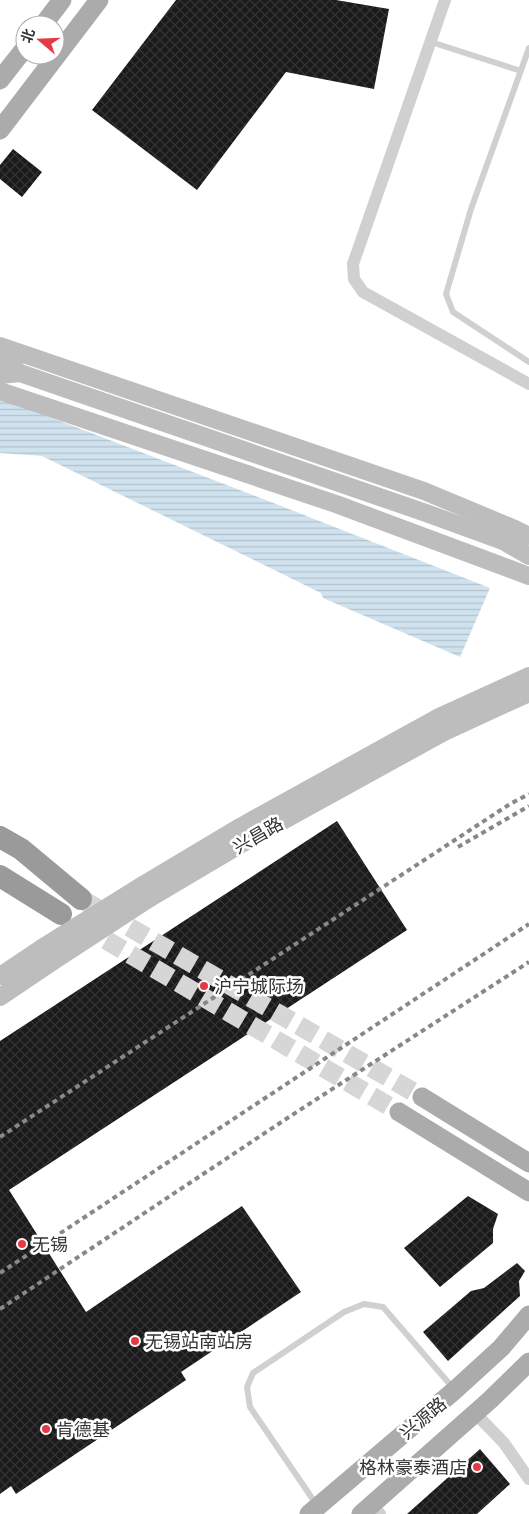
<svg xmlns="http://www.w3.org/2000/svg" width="529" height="1514" font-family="'Roboto Condensed','Noto Sans SC',sans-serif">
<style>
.water{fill:url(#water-rules)}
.building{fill:url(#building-cross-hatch)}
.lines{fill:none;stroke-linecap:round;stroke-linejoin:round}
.primary-tunnel{stroke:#d6d6d6;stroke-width:19;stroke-dasharray:19 9;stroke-linecap:butt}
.lane{stroke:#d0d0d0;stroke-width:6}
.street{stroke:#d0d0d0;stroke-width:12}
.secondary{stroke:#bdbdbd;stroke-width:18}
.primary{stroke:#ababab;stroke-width:19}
.highway{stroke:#9a9a9a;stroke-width:22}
.rail{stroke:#888;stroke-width:4;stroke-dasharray:5 4;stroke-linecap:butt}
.secondary-bridge{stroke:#bdbdbd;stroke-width:18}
.poi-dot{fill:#e63946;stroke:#fff;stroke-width:2}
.labels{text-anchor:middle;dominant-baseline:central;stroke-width:5;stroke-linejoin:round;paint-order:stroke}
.street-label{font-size:18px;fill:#333;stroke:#fff}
.poi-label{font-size:18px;fill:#333;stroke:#fff;text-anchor:start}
</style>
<defs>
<pattern id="water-rules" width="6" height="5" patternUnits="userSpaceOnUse" patternTransform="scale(1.25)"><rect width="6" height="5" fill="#cfe2ee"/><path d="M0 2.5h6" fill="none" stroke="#b2c2cd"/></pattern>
<pattern id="building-cross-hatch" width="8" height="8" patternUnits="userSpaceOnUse" patternTransform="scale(1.25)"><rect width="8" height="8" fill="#1a1a1a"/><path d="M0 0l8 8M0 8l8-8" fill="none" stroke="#333"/></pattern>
</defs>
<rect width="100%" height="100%" fill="#fff"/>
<path class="water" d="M 0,398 L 276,504 L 490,588 L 460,657 L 323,598 L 321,593 L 42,456 L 0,453 Z"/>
<path class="building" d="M 176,0 L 336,0 L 389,9 L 374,89 L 286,72 L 197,190 L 92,110 Z
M 13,149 L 42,172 L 22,197 L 0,179 L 0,165 Z
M 337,821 L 407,930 L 9,1190 L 86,1312 L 242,1206 L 301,1292 L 181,1372 L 186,1380 L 16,1494 L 11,1486 L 0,1494 L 0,1041 Z
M 468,1196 L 498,1214 L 493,1229 L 493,1243 L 440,1287 L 404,1248 Z
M 517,1263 L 525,1271 L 519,1281 L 520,1296 L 448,1361 L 423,1332 L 471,1291 L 484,1288 Z
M 480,1449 L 510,1484 L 477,1514 L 407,1514 Z"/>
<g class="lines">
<path class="primary-tunnel" d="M 81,899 L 422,1097
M 82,926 L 399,1112"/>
<path class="lane" d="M 431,42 L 521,71
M 529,48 L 471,209 L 446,294 L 453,312 L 529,362
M 316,1504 L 250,1407 L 247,1387 L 253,1373 L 344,1312 L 364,1304 L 383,1307 L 454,1389"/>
<path class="street" d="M 445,0 L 353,264 L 354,279 L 363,292 L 529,384
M 475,1413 L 504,1443 L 529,1479
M 372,1504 L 380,1514"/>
<path class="secondary" d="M 0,346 L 424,491 L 515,529 L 529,536
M 0,358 L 20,373 L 0,375
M 0,391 L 336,504 L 529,576
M 143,885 L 240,827 L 437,718 L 529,676
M 150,898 L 248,840 L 444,732 L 529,693
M 0,976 L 42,948
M 0,997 L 52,962"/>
<path class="primary" d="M 43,25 L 62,0
M 0,80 L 25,48
M 0,130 L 99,0
M 422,1097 L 529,1163
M 399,1112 L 529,1192
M 309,1514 L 455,1390 L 501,1348 L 529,1315
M 361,1514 L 490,1400 L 529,1362"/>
<path class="highway" d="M 0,837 L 21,849 L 81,899
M 0,876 L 61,914"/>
<path class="rail" d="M 458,847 L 529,806
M 0,1137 L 510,804 L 529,794
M 0,1273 L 529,924
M 0,1309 L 289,1117 L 529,962"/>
<path class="secondary-bridge" d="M 20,373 L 426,513 L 503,541 L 529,556
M 42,948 L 143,885
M 52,962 L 150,898"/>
</g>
<g class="poi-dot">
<circle cx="204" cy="986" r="5"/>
<circle cx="22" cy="1244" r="5"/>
<circle cx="135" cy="1341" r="5"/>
<circle cx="46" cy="1429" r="5"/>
<circle cx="477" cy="1467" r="5"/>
</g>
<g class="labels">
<g class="street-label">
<text transform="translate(258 835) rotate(-30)">兴昌路</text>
<text transform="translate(423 1418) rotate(-40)">兴源路</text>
</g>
<g class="poi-label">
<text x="214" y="986">沪宁城际场</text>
<text x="32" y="1244">无锡</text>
<text x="145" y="1341">无锡站南站房</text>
<text x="56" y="1429">肯德基</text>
<text x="467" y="1467" text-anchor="end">格林豪泰酒店</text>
</g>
</g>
<g transform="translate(40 40) rotate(289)"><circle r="24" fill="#ffffff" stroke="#adadad"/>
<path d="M0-4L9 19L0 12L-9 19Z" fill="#e63946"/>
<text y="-8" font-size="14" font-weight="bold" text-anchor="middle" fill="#333333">北</text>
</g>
</svg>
